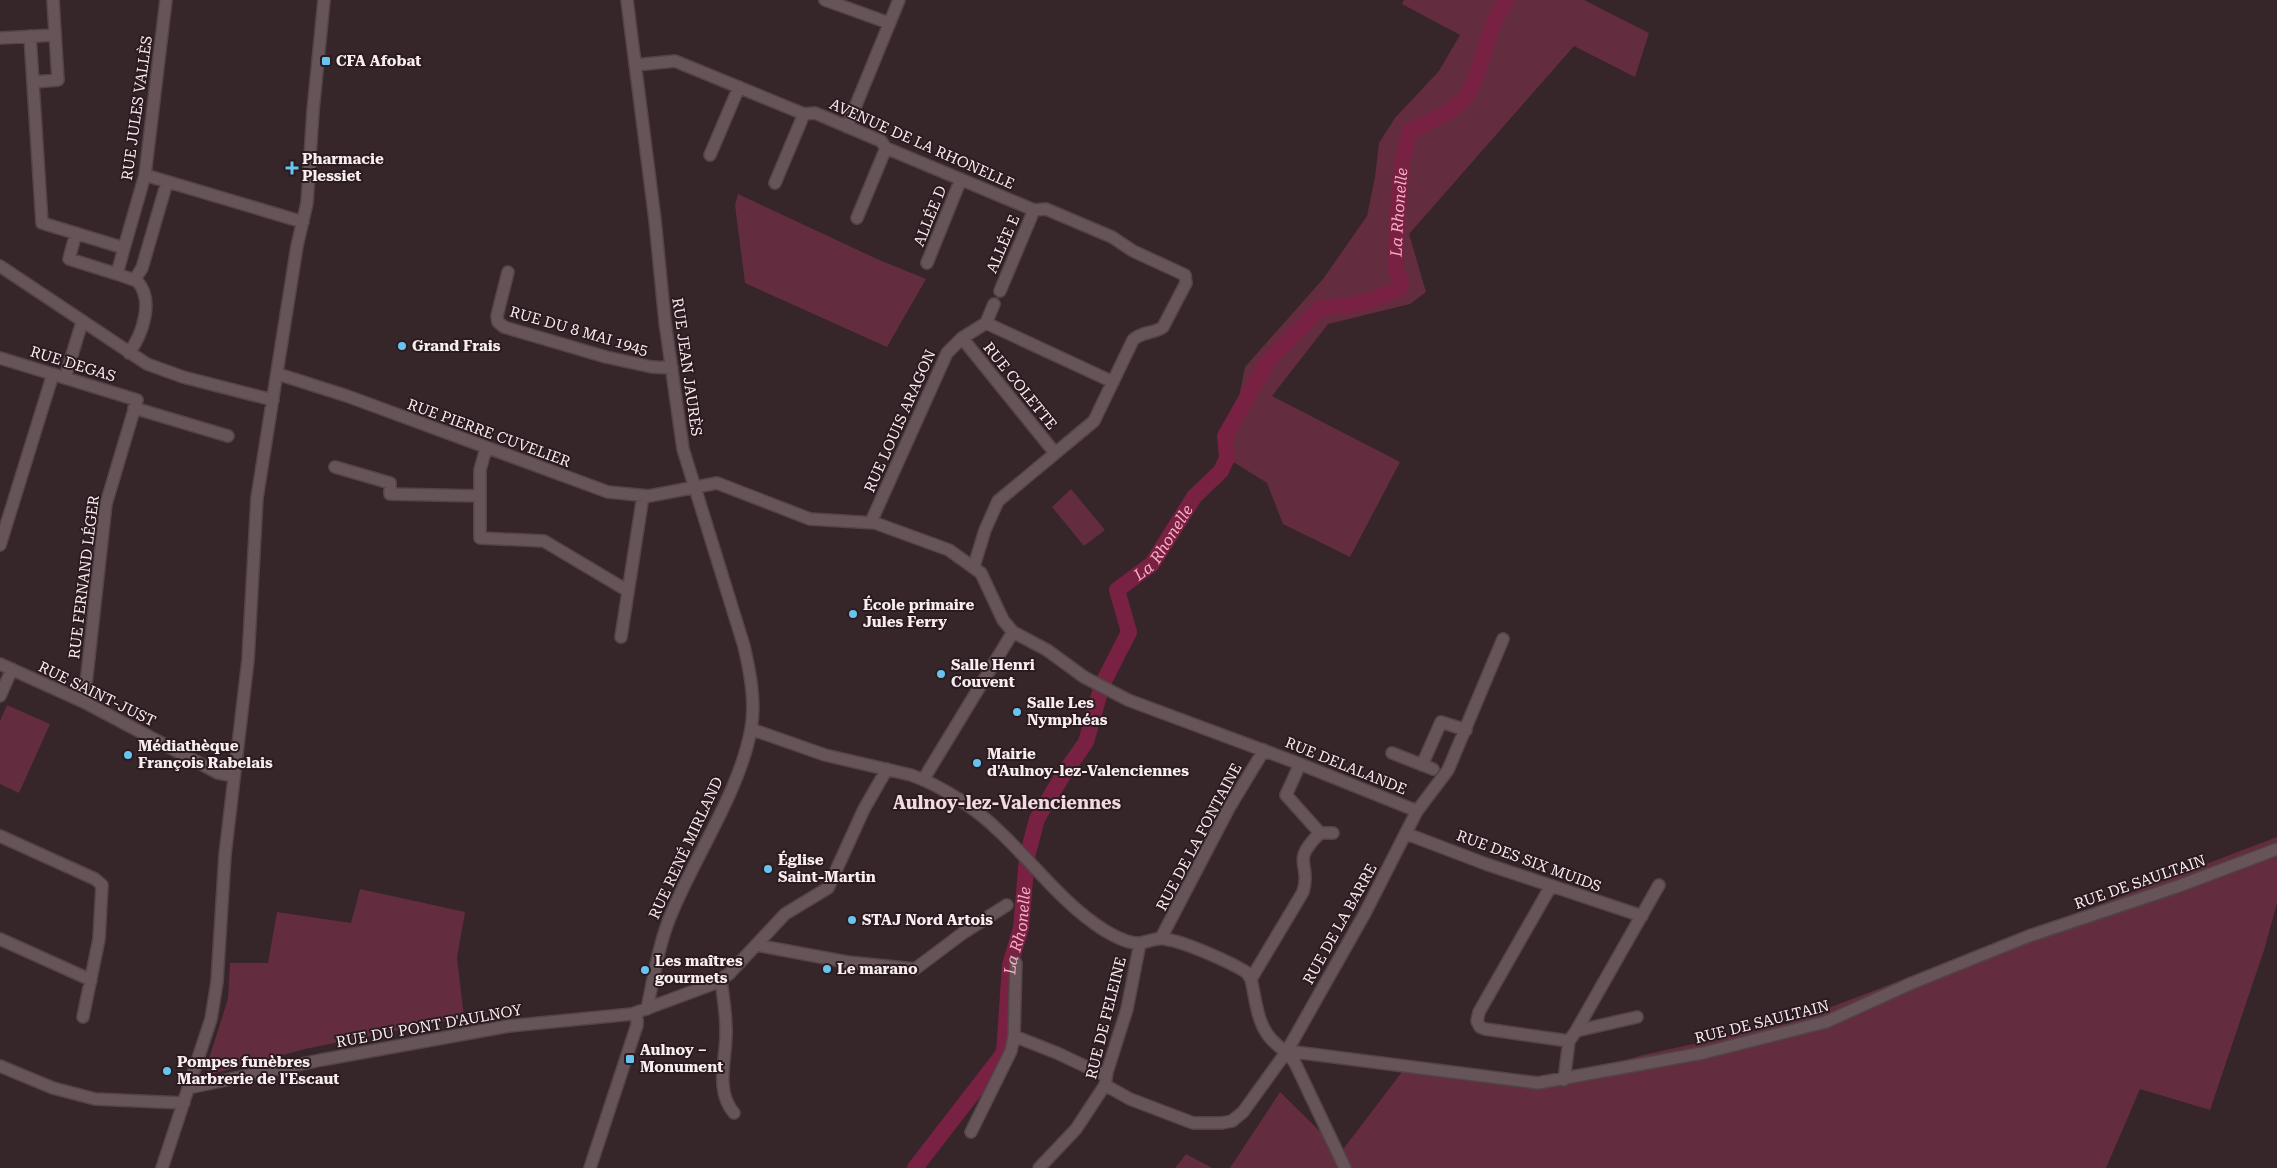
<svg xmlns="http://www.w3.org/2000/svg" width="2277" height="1168" font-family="'Roboto Serif',serif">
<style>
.green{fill:#632d3f}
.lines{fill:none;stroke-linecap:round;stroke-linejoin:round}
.river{stroke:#792143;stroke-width:16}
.minor-casing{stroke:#524447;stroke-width:14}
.minor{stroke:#675459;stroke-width:11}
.poi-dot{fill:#66c4ef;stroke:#2b1b20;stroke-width:2}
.labels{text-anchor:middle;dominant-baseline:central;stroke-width:4;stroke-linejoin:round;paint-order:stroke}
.poi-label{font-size:15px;font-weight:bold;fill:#f8edef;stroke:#2b1b20;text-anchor:start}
.street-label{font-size:15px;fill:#f8edef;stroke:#2b1b20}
.water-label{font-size:16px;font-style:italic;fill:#fbaec4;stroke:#2b1b20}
.quarter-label{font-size:18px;font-weight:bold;fill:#f2dae0;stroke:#2b1b20}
</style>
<rect width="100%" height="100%" fill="#362529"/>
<path class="green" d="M 1404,0 L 1584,0 L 1649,33 L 1635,77 L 1574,46 L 1409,234 L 1426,292 L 1410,304 L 1328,324 L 1272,396 L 1400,462 L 1350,557 L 1283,524 L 1267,483 L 1227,458 L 1245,367 L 1323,279 L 1367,216 L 1375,177 L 1379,143 L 1395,118 L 1439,71 L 1460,35 L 1402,4 Z
M 738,194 L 877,259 L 926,279 L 887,347 L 745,283 L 735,205 Z
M 1071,489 L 1105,530 L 1084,546 L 1052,507 Z
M 7,705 L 50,724 L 19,793 L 0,784 L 0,721 Z
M 2277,837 L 2277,903 L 2265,947 L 2210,1110 L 2140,1089 L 2106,1168 L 1230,1168 L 1280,1092 L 1341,1152 L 1405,1068 L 1533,1087 L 1643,1055 L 1789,1023 Z
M 360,889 L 465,912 L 457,958 L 464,1017 L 305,1049 L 212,1074 L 206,1068 L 228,999 L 230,963 L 268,963 L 277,912 L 351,923 Z
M 1186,1154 L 1212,1168 L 1175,1168 Z"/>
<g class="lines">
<path class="river" id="s1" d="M 915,1168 L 1004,1053 L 1010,965 L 1021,928 L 1027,857 L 1037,819 L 1063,775 L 1086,742 L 1102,685 L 1129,632 L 1117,590 L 1152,564 L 1194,497 L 1221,471 L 1227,458 L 1225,436 L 1268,361 L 1320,308 L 1359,304 L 1399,289 L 1401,283 L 1395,267 L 1397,223 L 1402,161 L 1410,131 C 1429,122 1460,109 1470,90 C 1485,60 1486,30 1506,0"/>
<defs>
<path id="minor" d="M 627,0 L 655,220 L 665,322 L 683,449 L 744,646 C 750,672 756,702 751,729 C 740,790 697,853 673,910 C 659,941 654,976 647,1009
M 825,0 L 889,23
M 30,36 L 42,223 L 124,248 L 117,274 L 69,259 L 76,233
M 0,38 L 55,35
M 635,65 L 675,61 L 804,114 L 815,113 L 881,141 L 886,148 L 1034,210 L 1046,209 L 1112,237 L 1133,251 L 1185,275 L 1186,283 L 1163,327 C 1154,334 1142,331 1133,340 L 1094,421 L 998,501 L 985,530 L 974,566
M 34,82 L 58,80 L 53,0
M 847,127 L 899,0
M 710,155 L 739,87
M 145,175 L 303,222
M 775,183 L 804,114
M 857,218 L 886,148
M 124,248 L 145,175 L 166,0
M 927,263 L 961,179
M 0,266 L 147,364 L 183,377 L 273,400
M 508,272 L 497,316 L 498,322 L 504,327 L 606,357 L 652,367 L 672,368
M 117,274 L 137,281 C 155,300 142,335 129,353
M 135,279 L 142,268 L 167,182
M 1000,291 L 1034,210
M 986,323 L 1113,382
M 962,338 L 1055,453
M 0,358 L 137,400 L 106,504 L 84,702
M 278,374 L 347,396 L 608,492 L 649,496 L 717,483 L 810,519 L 875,523 L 949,550 L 981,573 L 1003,620 L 1013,632 L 1047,650 L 1084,677 L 1128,700 L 1300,764 L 1417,811
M 65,378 L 82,322
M 134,408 L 228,436
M 486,448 L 480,470 L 480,538 L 544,541 L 628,591
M 335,467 L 390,483 L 390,494 L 480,496
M 871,522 L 947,353 L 962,338 L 986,323 L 994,304
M 0,545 L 53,374
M 621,637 L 643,496
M 0,664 L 84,702 L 218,773 L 234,776
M 0,696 L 12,669
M 751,729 L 825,755 L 911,775 C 942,786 977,809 1000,832 C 1035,865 1063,904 1104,930 C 1114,936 1128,944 1140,943 C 1149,942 1155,937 1165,939 C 1185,942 1228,961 1246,972 L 1251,979 C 1255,996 1257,1021 1268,1035 C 1276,1047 1286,1049 1295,1063 L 1345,1168
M 1392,753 L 1433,769
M 1422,765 L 1441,722 L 1466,730
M 923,780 L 1013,632
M 1320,833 L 1333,833
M 1407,834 L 1486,864 L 1642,916
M 0,836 L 95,879 L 102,885 L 99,939 L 83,1017
M 1551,886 L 1479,1012 L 1477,1021 L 1480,1027 L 1485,1029 L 1569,1041
M 1161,938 L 1229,808 L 1264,750
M 0,939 L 91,980
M 756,945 L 847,962 L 915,969 L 963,933 L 1007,905
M 1251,979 L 1303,892 C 1312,861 1289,864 1320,833 L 1286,795 L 1300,764
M 721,980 C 723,996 726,1013 726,1030 C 727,1057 714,1090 734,1113
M 1576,1031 L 1659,885
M 1014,1036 L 1057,1053 L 1106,1076
M 1287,1051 L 1538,1083 L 1703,1053 L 1826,1022 L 1912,983 L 2029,936 L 2179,886 L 2277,849
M 0,1066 L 53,1088 L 95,1099 L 184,1103
M 1564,1080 L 1569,1041 L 1576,1031 L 1637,1017
M 1105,1085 L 1130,1099 L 1193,1123 L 1222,1123 L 1232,1121 L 1243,1112 L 1287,1051 L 1365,913 L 1417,811 L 1448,770 L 1503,639
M 188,1088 L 321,1060 L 509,1026 L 632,1014 L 713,984 L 729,974 L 785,914 L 828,888 L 864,809 L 887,769
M 971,1132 L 1011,1051 L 1014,1036 L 1016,963
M 162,1168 L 211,1019 L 217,982 L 225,855 L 248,660 L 257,498 L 297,246 L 307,203 L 313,111 L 324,0
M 590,1168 L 637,1025 L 637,1013
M 1039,1168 L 1076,1129 L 1105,1085 L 1107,1072 L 1127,1009 L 1140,943"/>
</defs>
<use href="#minor" class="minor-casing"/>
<use href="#minor" class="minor"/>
</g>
<g class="poi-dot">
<rect x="321" y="56" width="10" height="10" rx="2.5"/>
<path d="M289.5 160.5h5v5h5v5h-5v5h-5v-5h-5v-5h5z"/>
<circle cx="402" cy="346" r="5"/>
<circle cx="853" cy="614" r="5"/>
<circle cx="941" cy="674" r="5"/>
<circle cx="1017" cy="712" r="5"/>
<circle cx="128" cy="755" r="5"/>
<circle cx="977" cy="763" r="5"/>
<circle cx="768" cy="869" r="5"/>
<circle cx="852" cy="920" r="5"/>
<circle cx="827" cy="969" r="5"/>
<circle cx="645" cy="970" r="5"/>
<rect x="625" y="1054" width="10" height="10" rx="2.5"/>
<circle cx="167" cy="1071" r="5"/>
</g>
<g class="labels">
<g class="poi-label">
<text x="336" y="61">CFA Afobat</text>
<text x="302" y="159">Pharmacie<tspan x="302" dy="17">Plessiet</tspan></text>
<text x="412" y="346">Grand Frais</text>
<text x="863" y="605">École primaire<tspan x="863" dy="17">Jules Ferry</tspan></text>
<text x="951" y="665">Salle Henri<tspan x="951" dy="17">Couvent</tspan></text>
<text x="1027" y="703">Salle Les<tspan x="1027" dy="17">Nymphéas</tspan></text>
<text x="138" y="746">Médiathèque<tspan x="138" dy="17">François Rabelais</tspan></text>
<text x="987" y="754">Mairie<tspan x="987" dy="17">d'Aulnoy-lez-Valenciennes</tspan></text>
<text x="778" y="860">Église<tspan x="778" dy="17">Saint-Martin</tspan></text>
<text x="862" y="920">STAJ Nord Artois</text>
<text x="655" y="961">Les maîtres<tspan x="655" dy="17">gourmets</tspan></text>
<text x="837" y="969">Le marano</text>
<text x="640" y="1050">Aulnoy –<tspan x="640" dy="17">Monument</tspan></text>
<text x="177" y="1062">Pompes funèbres<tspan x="177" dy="17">Marbrerie de l'Escaut</tspan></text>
</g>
<g class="street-label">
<text transform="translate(137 108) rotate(-82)">RUE JULES VALLÈS</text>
<text transform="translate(922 144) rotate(24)">AVENUE DE LA RHONELLE</text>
<text transform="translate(930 216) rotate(-68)">ALLÉE D</text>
<text transform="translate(1003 244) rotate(-67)">ALLÉE E</text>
<text transform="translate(579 331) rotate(16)">RUE DU 8 MAI 1945</text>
<text transform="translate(73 364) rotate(17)">RUE DEGAS</text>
<text transform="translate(687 367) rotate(82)">RUE JEAN JAURÈS</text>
<text transform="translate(1020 386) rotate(51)">RUE COLETTE</text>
<text transform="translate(900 421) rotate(-66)">RUE LOUIS ARAGON</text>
<text transform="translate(489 433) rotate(20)">RUE PIERRE CUVELIER</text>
<text transform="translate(84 577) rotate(-83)">RUE FERNAND LÉGER</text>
<text transform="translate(97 694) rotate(26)">RUE SAINT-JUST</text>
<text transform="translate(1346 766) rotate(22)">RUE DELALANDE</text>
<text transform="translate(1199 837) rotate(-62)">RUE DE LA FONTAINE</text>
<text transform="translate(686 848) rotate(-65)">RUE RENÉ MIRLAND</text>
<text transform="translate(1529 861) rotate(20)">RUE DES SIX MUIDS</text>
<text transform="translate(2140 882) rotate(-19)">RUE DE SAULTAIN</text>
<text transform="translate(1340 924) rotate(-61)">RUE DE LA BARRE</text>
<text transform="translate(1106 1018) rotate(-76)">RUE DE FELEINE</text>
<text transform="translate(1762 1022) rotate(-14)">RUE DE SAULTAIN</text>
<text transform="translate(429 1026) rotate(-10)">RUE DU PONT D'AULNOY</text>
</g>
<g class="water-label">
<text stroke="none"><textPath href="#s1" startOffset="1154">La Rhonelle</textPath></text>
<text stroke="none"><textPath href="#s1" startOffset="704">La Rhonelle</textPath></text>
<text stroke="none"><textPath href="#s1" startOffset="269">La Rhonelle</textPath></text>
</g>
<g class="quarter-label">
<text x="1007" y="802">Aulnoy-lez-Valenciennes</text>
</g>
</g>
</svg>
